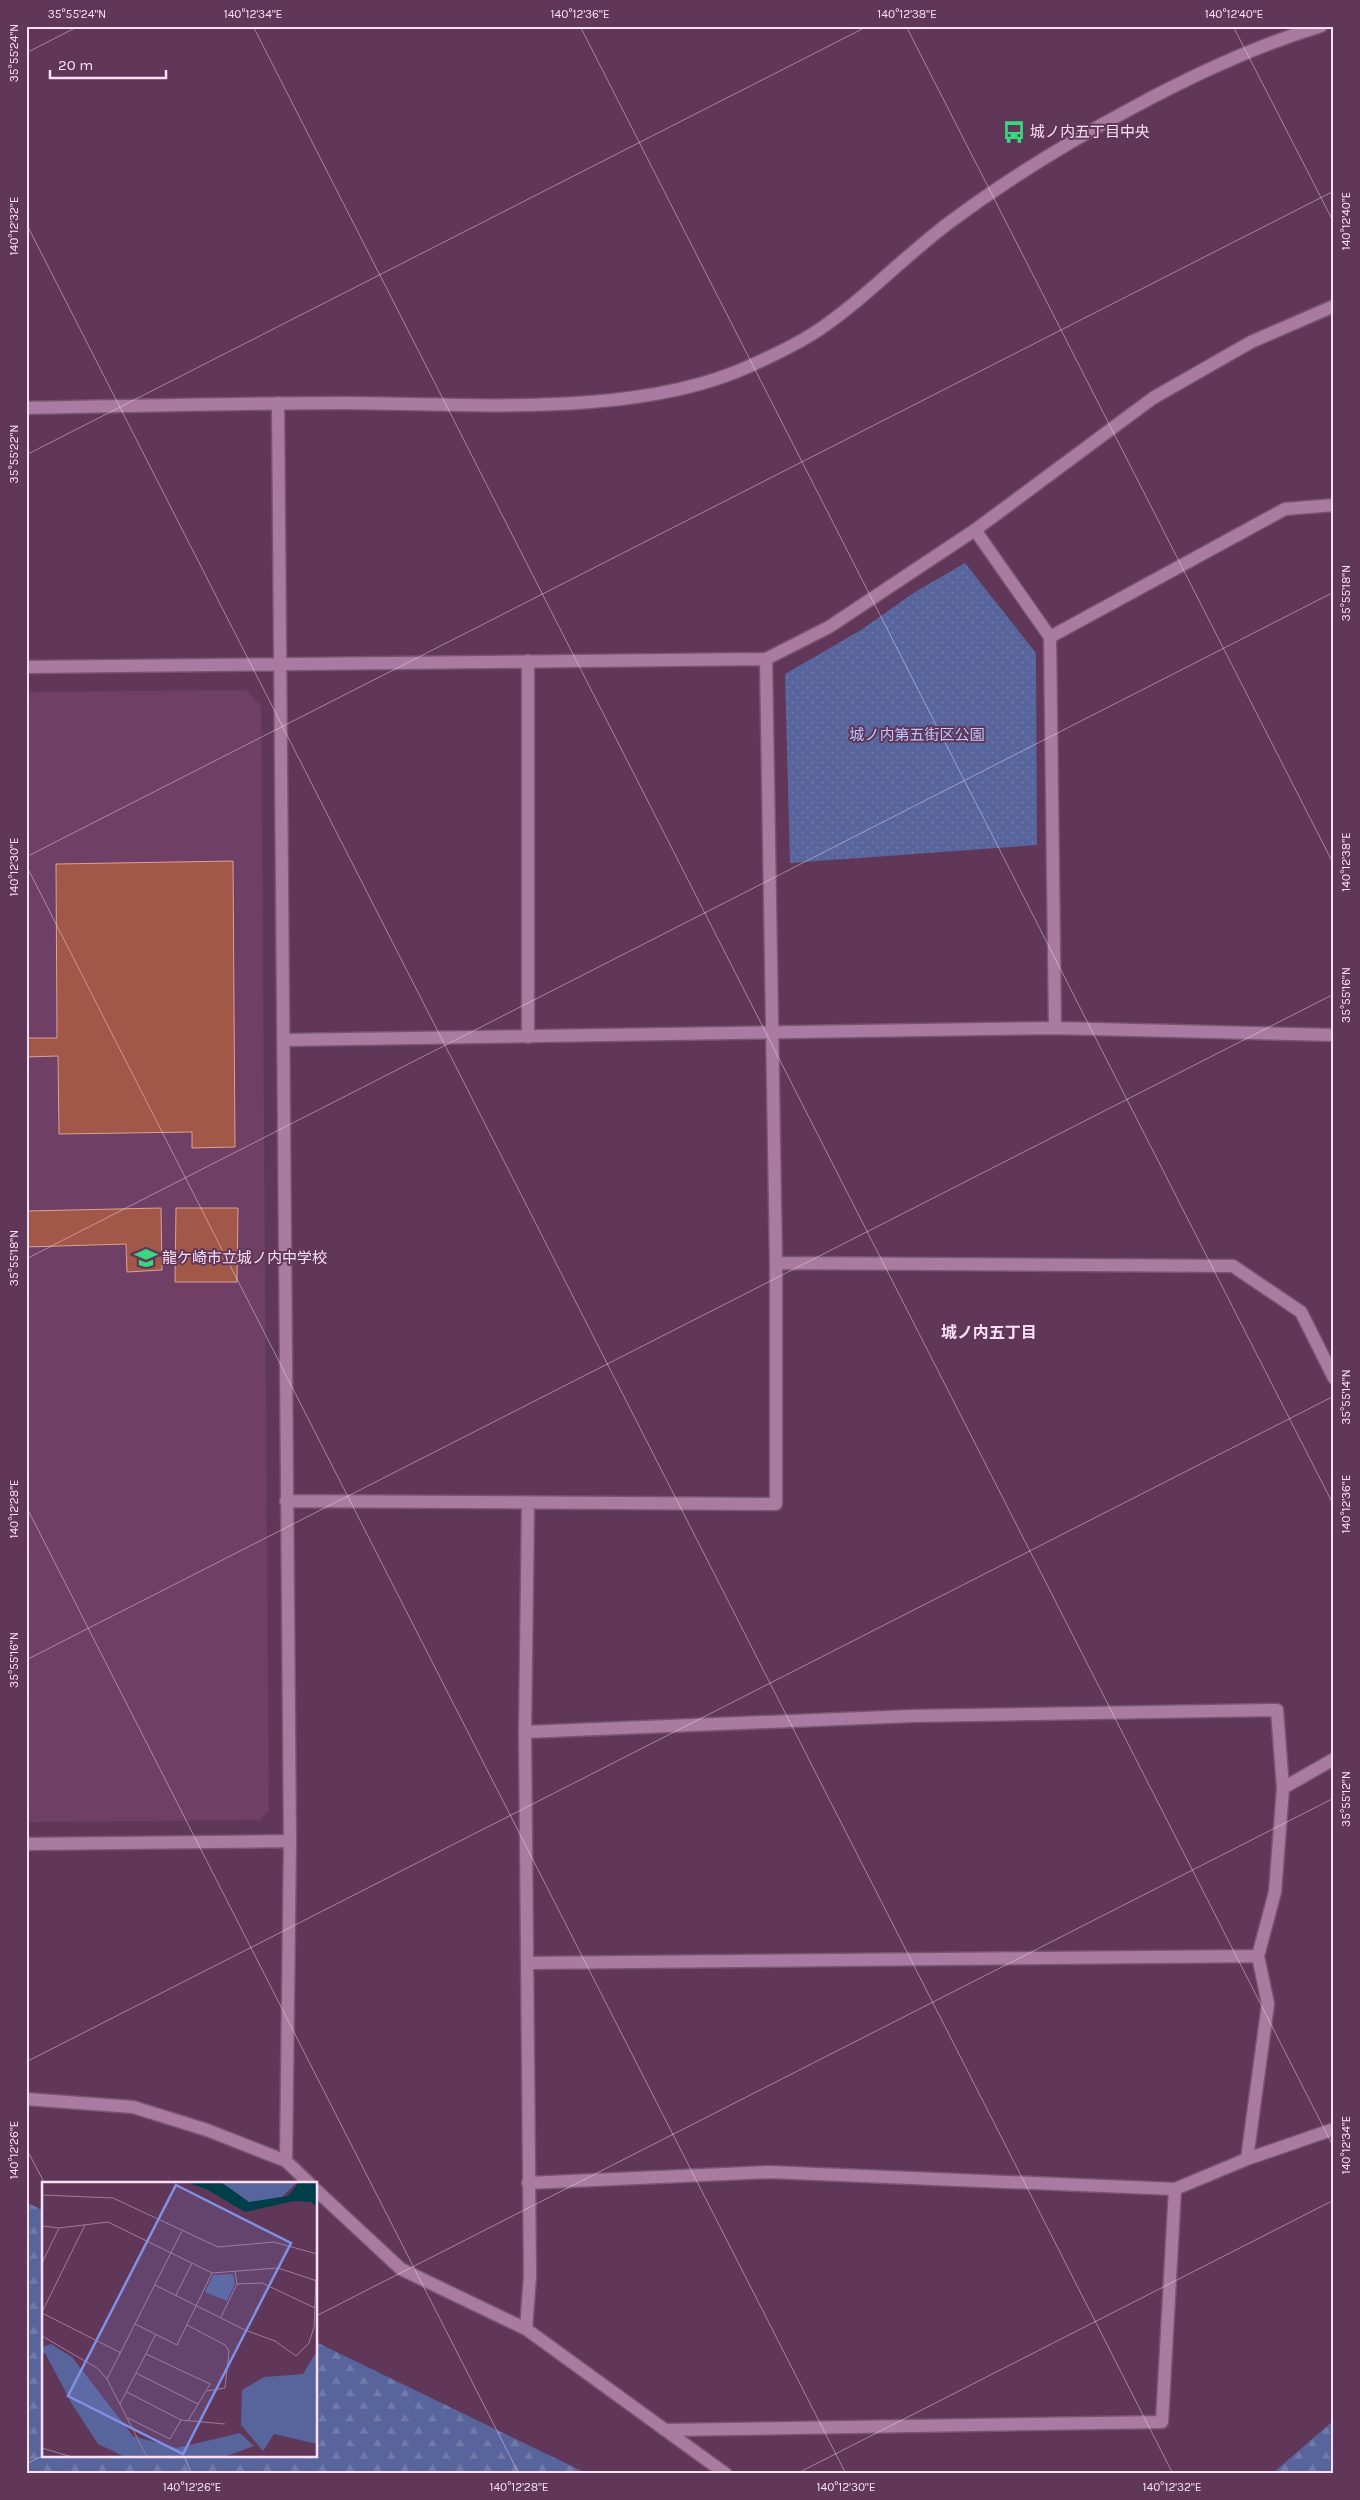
<svg xmlns="http://www.w3.org/2000/svg" width="1360" height="2500" font-family="Karla,'Noto Sans JP',sans-serif">
<style>
.built{fill:#6f3f66}
.forest{fill:url(#forest-firs)}
.park{fill:url(#park-dots)}
.building{fill:#a15848;stroke:#dfa192}
.lines{fill:none;stroke-linecap:round;stroke-linejoin:round}
.minor-casing{stroke:#775470;stroke-width:15}
.tertiary-casing{stroke:#775470;stroke-width:15}
.minor{stroke:#aa7ba0;stroke-width:12}
.tertiary{stroke:#aa7ba0;stroke-width:12}
.ticks{fill:none;stroke:#fae0f4;stroke-width:1;stroke-opacity:0.45}
.labels{text-anchor:middle;dominant-baseline:central;stroke-width:4;stroke-linejoin:round;paint-order:stroke}
.poi-label{font-size:15px;fill:#fae0f4;stroke:#603759;text-anchor:start}
.park-label{font-size:15px;fill:#bac7fd;stroke:#603759}
.neighbourhood-label{font-size:16px;font-weight:bold;fill:#fae0f4;stroke:#603759}
.inset-road{fill:none;stroke:#9e7b97;stroke-width:1}
.view{fill:#8090e5;fill-opacity:0.15;stroke:#8090e5;stroke-width:2.5}
.inset-edge{fill:none;stroke:#fae0f4;stroke-width:2.5}
.neatline{fill:none;stroke:#fae0f4;stroke-width:2}
.ticks-label{font-size:12px;text-anchor:middle;fill:#fae0f4}
</style>
<defs>
<pattern id="forest-firs" width="22" height="20" patternUnits="userSpaceOnUse" patternTransform="scale(1.25)"><rect width="22" height="20" fill="#58649c"/><path d="M5 1l3.5 6h-7zM16 11l3.5 6h-7z" fill="#717aaa"/></pattern>
<pattern id="park-dots" width="8" height="8" patternUnits="userSpaceOnUse" patternTransform="scale(1.25)"><rect width="8" height="8" fill="#58649c"/><path d="M2 2h.1M6 6h.1" fill="none" stroke="#717aaa" stroke-width="1.8" stroke-linecap="round"/></pattern>
</defs>
<rect width="100%" height="100%" fill="#603759"/>
<path class="built" d="M 246,690 L 261,706 L 269,1810 L 260,1820 L 26,1822 L 26,692 Z"/>
<path class="forest" d="M 26,2202 L 44,2211 L 44,2456 L 316,2456 L 316,2342 L 588,2474 L 26,2474 Z
M 1334,2420 L 1334,2474 L 1268,2474 L 1273,2473 Z"/>
<path class="park" d="M 965,563 L 1036,653 L 1037,845 L 790,863 L 785,674 L 861,630 L 915,592 Z"/>
<path class="building" d="M 233,861 L 235,1147 L 192,1148 L 192,1132 L 59,1134 L 58,1056 L 26,1057 L 26,1038 L 57,1038 L 56,864 Z
M 161,1208 L 162,1270 L 127,1272 L 126,1244 L 26,1247 L 26,1211 Z
M 176,1208 L 238,1208 L 237,1282 L 175,1282 Z"/>
<g class="lines">
<defs>
<path id="minor" d="M 278,403 L 290,1841 L 286,2161
M 975,530 L 1050,637 L 1055,1028
M 1050,637 L 1285,509 L 1334,505
M 528,661 L 528,1037
M 26,667 L 766,659 L 829,627 L 975,530 L 1153,398 L 1251,342 L 1334,306
M 284,1040 L 1055,1028 L 1334,1035
M 776,1263 L 1233,1266 L 1301,1312 L 1334,1378
M 286,1501 L 776,1504 L 776,1263 L 766,659
M 525,1732 L 912,1716 L 1277,1710 L 1283,1788 L 1275,1892 L 1258,1956 L 1268,2004 L 1247,2159
M 1283,1788 L 1334,1759
M 26,1844 L 290,1841
M 528,1963 L 1258,1956
M 26,2099 L 133,2107 L 207,2130 L 286,2161 L 310,2184
M 528,2183 L 769,2172 L 1175,2189 L 1247,2159 L 1334,2129
M 316,2190 L 401,2269 L 526,2329 L 726,2474
M 526,2329 L 530,2276 L 525,1732 L 528,1504
M 665,2430 L 1162,2422 L 1175,2189"/>
<path id="tertiary" d="M 26,408 C 134,406 242,403 349,403 C 472,404 639,418 752,365 C 772,356 795,345 814,333 C 863,301 903,257 950,222 C 1009,178 1070,141 1134,107 C 1195,74 1255,46 1321,26"/>
</defs>
<use href="#minor" class="minor-casing"/>
<use href="#tertiary" class="tertiary-casing"/>
<use href="#minor" class="minor"/>
<use href="#tertiary" class="tertiary"/>
</g>
<path class="ticks" d="M 253,26 L 1334,2148M 580,26 L 1334,1506M 906,26 L 1334,865M 1233,26 L 1334,223M 26,53 L 79,26M 26,223 L 1173,2474M 26,455 L 868,26M 26,857 L 1334,191M 26,865 L 846,2474M 26,1259 L 1334,592M 26,1506 L 519,2474M 26,1660 L 1334,994M 26,2062 L 1334,1396M 26,2148 L 45,2184M 316,2316 L 1334,1798M 184,2456 L 192,2474M 26,2464 L 44,2455M 796,2474 L 1334,2200"/>
<defs>
<symbol id="bus-bare" viewBox="-9 -9 18 18"><path d="M-5-6H5V4H4V6H2V4H-2V6H-4V4H-5ZM-3.5-4V0h7V-4ZM-3.5 1.2v1.5H-2V1.2ZM2 1.2v1.5H3.5V1.2Z" fill="#37d880" stroke="#603759" stroke-width="2.5" paint-order="stroke"/></symbol>
<symbol id="school-bare" viewBox="-9 -9 18 18"><path d="M0-5L7-2L0 1L-7-2ZM-4 1L0 2.5L4 1V4Q0 6-4 4Z" fill="#37d880" stroke="#603759" stroke-width="2.5" paint-order="stroke"/></symbol>
</defs>
<g fill-rule="evenodd">
<use href="#bus-bare" x="998" y="116" width="32" height="32"/>
<use href="#school-bare" x="130" y="1242" width="32" height="32"/>
</g>
<g class="labels">
<g class="poi-label">
<text x="1030" y="132">城ノ内五丁目中央</text>
<text x="162" y="1258">龍ケ崎市立城ノ内中学校</text>
</g>
<g class="park-label">
<text x="917" y="735">城ノ内第五街区公園</text>
</g>
<g class="neighbourhood-label">
<text x="989" y="1332">城ノ内五丁目</text>
</g>
</g>
<g transform="translate(42 2182)">
<rect width="275" height="275" fill="#603759"/>
<path d="M 9,162 L 30,175 L 91,254 L 135,266 L 198,251 L 212,264 L 182,275 L 83,275 L 56,262 L 30,222 L 3,171 L 0,172 L 0,165 ZM 275,169 L 275,262 L 232,252 L 221,269 L 199,243 L 200,208 L 222,195 L 261,192 Z" fill="#58649c"/>
<path d="M 176,0 L 255,0 L 240,15 L 207,21 ZM 191,92 L 193,102 L 185,119 L 163,110 L 171,93 Z" fill="#58649c"/>
<path d="M 144,0 L 179,0 L 207,20 L 246,14 L 257,0 L 275,0 L 275,25 L 269,20 L 252,19 L 203,30 L 164,7 Z" fill="#003f4a"/>
<path class="inset-road" d="M 0,13 L 71,16 L 176,65 L 232,60 L 275,72M 0,44 L 17,46 L 66,40 L 170,91 L 236,86 L 275,99M 0,81 L 17,46M 195,102 L 220,101 L 273,126M 113,103 L 203,148 L 233,159 L 254,174 L 267,161 L 272,145 L 274,97M 134,113 L 150,81M 0,130 L 43,43M 0,131 L 79,171M 179,135 L 195,102 L 193,89M 93,142 L 135,163 L 170,91M 145,143 L 183,163 L 187,169 L 183,206 L 165,209M 0,154 L 55,186 L 65,197 L 105,275M 104,172 L 168,202 L 146,239M 94,191 L 156,222M 65,197 L 140,49M 85,210 L 139,238 L 183,242M 78,222 L 114,152M 86,236 L 128,257 L 139,238M 0,266 L 30,275"/>
<path class="view" d="M 134,3 L 249,61 L 141,272 L 26,214 Z"/>
<rect width="275" height="275" class="inset-edge"/>
</g>
<rect width="1360" height="2500" fill="none" stroke="#603759" stroke-width="55"/>
<path d="M50 70v8h116v-8" fill="none" stroke="#fae0f4" stroke-width="2.5"/>
<text x="58" y="70" font-size="15" fill="#fae0f4" stroke="#603759" stroke-width="4" paint-order="stroke">20 m</text>
<rect x="28" y="28" width="1304" height="2444" class="neatline"/>
<g class="ticks-label">
<text x="77" y="18">35°55'24"N</text>
<text x="253" y="18">140°12'34"E</text>
<text x="580" y="18">140°12'36"E</text>
<text x="907" y="18">140°12'38"E</text>
<text x="1234" y="18">140°12'40"E</text>
<text transform="translate(14 53) rotate(-90)" y="4">35°55'24"N</text>
<text transform="translate(1346 221) rotate(-90)" y="4">140°12'40"E</text>
<text transform="translate(14 226) rotate(-90)" y="4">140°12'32"E</text>
<text transform="translate(14 454) rotate(-90)" y="4">35°55'22"N</text>
<text transform="translate(1346 593) rotate(-90)" y="4">35°55'18"N</text>
<text transform="translate(1346 862) rotate(-90)" y="4">140°12'38"E</text>
<text transform="translate(14 867) rotate(-90)" y="4">140°12'30"E</text>
<text transform="translate(1346 995) rotate(-90)" y="4">35°55'16"N</text>
<text transform="translate(14 1258) rotate(-90)" y="4">35°55'18"N</text>
<text transform="translate(1346 1397) rotate(-90)" y="4">35°55'14"N</text>
<text transform="translate(1346 1504) rotate(-90)" y="4">140°12'36"E</text>
<text transform="translate(14 1509) rotate(-90)" y="4">140°12'28"E</text>
<text transform="translate(14 1660) rotate(-90)" y="4">35°55'16"N</text>
<text transform="translate(1346 1799) rotate(-90)" y="4">35°55'12"N</text>
<text transform="translate(1346 2145) rotate(-90)" y="4">140°12'34"E</text>
<text transform="translate(14 2150) rotate(-90)" y="4">140°12'26"E</text>
<text x="192" y="2491">140°12'26"E</text>
<text x="519" y="2491">140°12'28"E</text>
<text x="846" y="2491">140°12'30"E</text>
<text x="1172" y="2491">140°12'32"E</text>
</g>
</svg>
